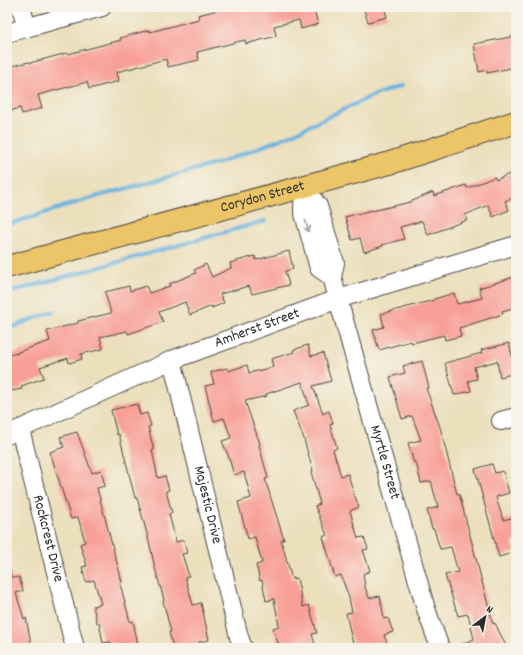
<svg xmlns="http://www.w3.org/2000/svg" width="523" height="655" font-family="Dekko,sans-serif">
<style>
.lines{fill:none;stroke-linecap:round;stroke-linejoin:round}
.stream{stroke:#67b4e0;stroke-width:4}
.building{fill:#f8a098}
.minor-casing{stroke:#484641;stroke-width:20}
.major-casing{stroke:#484641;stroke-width:24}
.minor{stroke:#fff;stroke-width:18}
.major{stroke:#edc569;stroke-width:22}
.oneway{stroke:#a0a0a0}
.labels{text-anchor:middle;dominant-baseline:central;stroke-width:3;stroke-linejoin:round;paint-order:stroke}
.street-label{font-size:15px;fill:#2b2b2b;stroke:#f7f3e8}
</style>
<rect width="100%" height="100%" fill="#f7f3e8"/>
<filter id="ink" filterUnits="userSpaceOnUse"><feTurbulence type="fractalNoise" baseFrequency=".025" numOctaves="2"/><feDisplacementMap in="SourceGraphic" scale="8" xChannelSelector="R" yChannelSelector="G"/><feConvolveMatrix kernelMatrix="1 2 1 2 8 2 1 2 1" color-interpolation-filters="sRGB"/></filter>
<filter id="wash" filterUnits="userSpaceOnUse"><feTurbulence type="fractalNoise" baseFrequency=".012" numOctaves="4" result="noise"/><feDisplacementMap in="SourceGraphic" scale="16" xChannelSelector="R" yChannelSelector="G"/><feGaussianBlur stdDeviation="0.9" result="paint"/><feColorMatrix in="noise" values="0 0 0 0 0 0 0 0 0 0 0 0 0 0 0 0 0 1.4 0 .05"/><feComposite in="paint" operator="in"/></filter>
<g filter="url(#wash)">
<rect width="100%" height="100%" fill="#ebdfbc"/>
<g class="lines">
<path class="stream" d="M 7,225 L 88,199 L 219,163 L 286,137 L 374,95 L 401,86
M 7,293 L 265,221
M 7,329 L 54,311"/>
</g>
<g id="blocks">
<path class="building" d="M 230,7 L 313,7 L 318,24 L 301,29 L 299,20 L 274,26 L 276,36 L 246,44 L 245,40 L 197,52 L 199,60 L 168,67 L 166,59 L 117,72 L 119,81 L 89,89 L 87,82 L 38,95 L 42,108 L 22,114 L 20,108 L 10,111 L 7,101 L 7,67 L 29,62 L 30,63 L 67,53 L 68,54 L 121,40 L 120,38 L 149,30 L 150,32 L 199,19 L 198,15 Z
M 363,7 L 384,7 L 387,17 L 368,22 Z
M 516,36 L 516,67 L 487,73 L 487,70 L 479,72 L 474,44 Z
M 516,171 L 516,197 L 505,201 L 509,210 L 493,217 L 488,205 L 465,215 L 467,220 L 428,235 L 422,221 L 400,227 L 404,239 L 382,245 L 383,246 L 364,252 L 360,238 L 352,240 L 345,217 L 372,210 L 372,211 L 410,202 L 433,192 L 434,196 L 466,185 L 467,188 L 495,177 L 496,180 Z
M 289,251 L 293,269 L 285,271 L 289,285 L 252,294 L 249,286 L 220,294 L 224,303 L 212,308 L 212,306 L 190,315 L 185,302 L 159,312 L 163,322 L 128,334 L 127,331 L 100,337 L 103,349 L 81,354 L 82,359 L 69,363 L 68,358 L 40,367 L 44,378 L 21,386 L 22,389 L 10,391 L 7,378 L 7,355 L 18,353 L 18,352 L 50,341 L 47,331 L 78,323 L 78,321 L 111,313 L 105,292 L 129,286 L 130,291 L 146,286 L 149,293 L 170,286 L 169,284 L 196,273 L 194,270 L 206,264 L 212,277 L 231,268 L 230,263 L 255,256 L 256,260 Z
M 514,277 L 516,285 L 516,307 L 502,311 L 503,314 L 459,328 L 461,336 L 445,340 L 444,335 L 412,343 L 411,341 L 379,350 L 373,330 L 384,327 L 381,314 L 434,300 L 434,299 L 454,293 L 457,304 L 482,298 L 479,288 Z
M 509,343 L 516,373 L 500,377 L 497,361 L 474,367 L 477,379 L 468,381 L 471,391 L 454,395 L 445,363 L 482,353 L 481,350 Z
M 308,345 L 311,356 L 323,353 L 331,381 L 313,386 L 323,414 L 329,411 L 333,423 L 330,425 L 337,448 L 333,450 L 341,476 L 348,474 L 354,494 L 359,507 L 350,511 L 358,538 L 364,537 L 368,549 L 363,550 L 370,571 L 363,574 L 365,587 L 369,598 L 380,596 L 384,619 L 388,618 L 393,632 L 384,635 L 387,643 L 375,648 L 360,648 L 359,644 L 354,646 L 351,636 L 346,613 L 352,612 L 349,598 L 341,575 L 335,577 L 323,537 L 327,535 L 315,506 L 320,504 L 311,472 L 313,471 L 303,436 L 293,411 L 309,405 L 302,382 L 266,394 L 267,396 L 245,401 L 260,444 L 259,445 L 268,478 L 265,479 L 284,540 L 281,540 L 292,579 L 297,578 L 303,607 L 309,605 L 317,633 L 312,634 L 316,648 L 280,648 L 279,643 L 278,643 L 273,628 L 279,626 L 274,599 L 266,601 L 262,580 L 260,581 L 256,565 L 262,563 L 255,537 L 248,539 L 238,502 L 251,498 L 244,472 L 234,475 L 228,455 L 222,441 L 231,438 L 224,418 L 214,421 L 205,386 L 214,384 L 211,372 L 227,368 L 228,371 L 247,365 L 249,373 L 273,367 L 271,359 L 294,352 L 293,350 Z
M 422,361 L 429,388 L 426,388 L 440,427 L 457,494 L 459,493 L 493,624 L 495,623 L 507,648 L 453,648 L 474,639 L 468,614 L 458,616 L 445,575 L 458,572 L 451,547 L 440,549 L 434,529 L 432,529 L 427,510 L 438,507 L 431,481 L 421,483 L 416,462 L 414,463 L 408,443 L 421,440 L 412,416 L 402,419 L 390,377 L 405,373 L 403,366 Z
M 137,404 L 140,415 L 147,413 L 151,426 L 148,427 L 154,450 L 152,450 L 158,478 L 165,476 L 169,490 L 166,491 L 172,513 L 169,514 L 176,542 L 184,540 L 187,553 L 182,554 L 189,576 L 185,577 L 193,605 L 201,603 L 204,616 L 209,640 L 199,642 L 201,648 L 173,648 L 169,632 L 171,632 L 163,601 L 164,600 L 155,568 L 148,537 L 137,498 L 135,498 L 119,434 L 117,435 L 111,410 Z
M 77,432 L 92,473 L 101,470 L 105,486 L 97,488 L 122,582 L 120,583 L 130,622 L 133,621 L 138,645 L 123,648 L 112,648 L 111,642 L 103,643 L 99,622 L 97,623 L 93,606 L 101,604 L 94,580 L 86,582 L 82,567 L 87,566 L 80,544 L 85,542 L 78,517 L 71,519 L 50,452 L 64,447 L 60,437 Z
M 492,464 L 495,473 L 503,471 L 509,493 L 496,497 L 503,520 L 516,517 L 516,541 L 512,542 L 515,552 L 499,557 L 475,469 Z
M 7,572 L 10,572 L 12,578 L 19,577 L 23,591 L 16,593 L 24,619 L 26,618 L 32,648 L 7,648 Z"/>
</g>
</g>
<g filter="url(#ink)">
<use href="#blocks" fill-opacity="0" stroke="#484641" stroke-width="1"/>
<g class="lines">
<defs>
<g id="minor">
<path d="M 21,7 L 27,28"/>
<path d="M 7,33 L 102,7"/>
<path id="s1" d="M 304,187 L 318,206 L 335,263 L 332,277 L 338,299 L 426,609 L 440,648"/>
<path d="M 304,187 L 303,210 L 319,268 L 332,277"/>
<path id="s2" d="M 172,360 L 239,637 L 243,648"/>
<path d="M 501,421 L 516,417"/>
<path id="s3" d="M 20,429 L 75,648"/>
<path id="s4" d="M 7,435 L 172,360 L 338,299 L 516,245"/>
</g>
<g id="major">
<path id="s5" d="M 7,267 L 390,163 L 516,122"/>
</g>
</defs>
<use href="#minor" class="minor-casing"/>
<use href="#major" class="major-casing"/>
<use href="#minor" class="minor"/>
<use href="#major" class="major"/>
</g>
<defs><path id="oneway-shaft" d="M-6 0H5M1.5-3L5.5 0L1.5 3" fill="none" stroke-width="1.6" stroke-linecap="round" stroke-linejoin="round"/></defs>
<use class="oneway" href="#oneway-shaft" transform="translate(307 226) rotate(74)"/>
</g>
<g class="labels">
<g class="street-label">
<text stroke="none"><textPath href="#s5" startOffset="265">Corydon Street</textPath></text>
<text stroke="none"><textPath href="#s4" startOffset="272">Amherst Street</textPath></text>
<text stroke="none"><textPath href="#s1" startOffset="290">Myrtle Street</textPath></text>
<text stroke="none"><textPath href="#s2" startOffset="149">Majestic Drive</textPath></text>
<text stroke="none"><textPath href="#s3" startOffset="113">Rockcrest Drive</textPath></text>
</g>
</g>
<rect width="523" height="655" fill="none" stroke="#f7f3e8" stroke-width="24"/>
<g transform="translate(485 617) rotate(32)" stroke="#f7f3e8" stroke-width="3" paint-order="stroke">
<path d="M0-3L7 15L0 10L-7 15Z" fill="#2b2b2b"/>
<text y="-6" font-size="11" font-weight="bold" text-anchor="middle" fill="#2b2b2b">N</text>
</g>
</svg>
